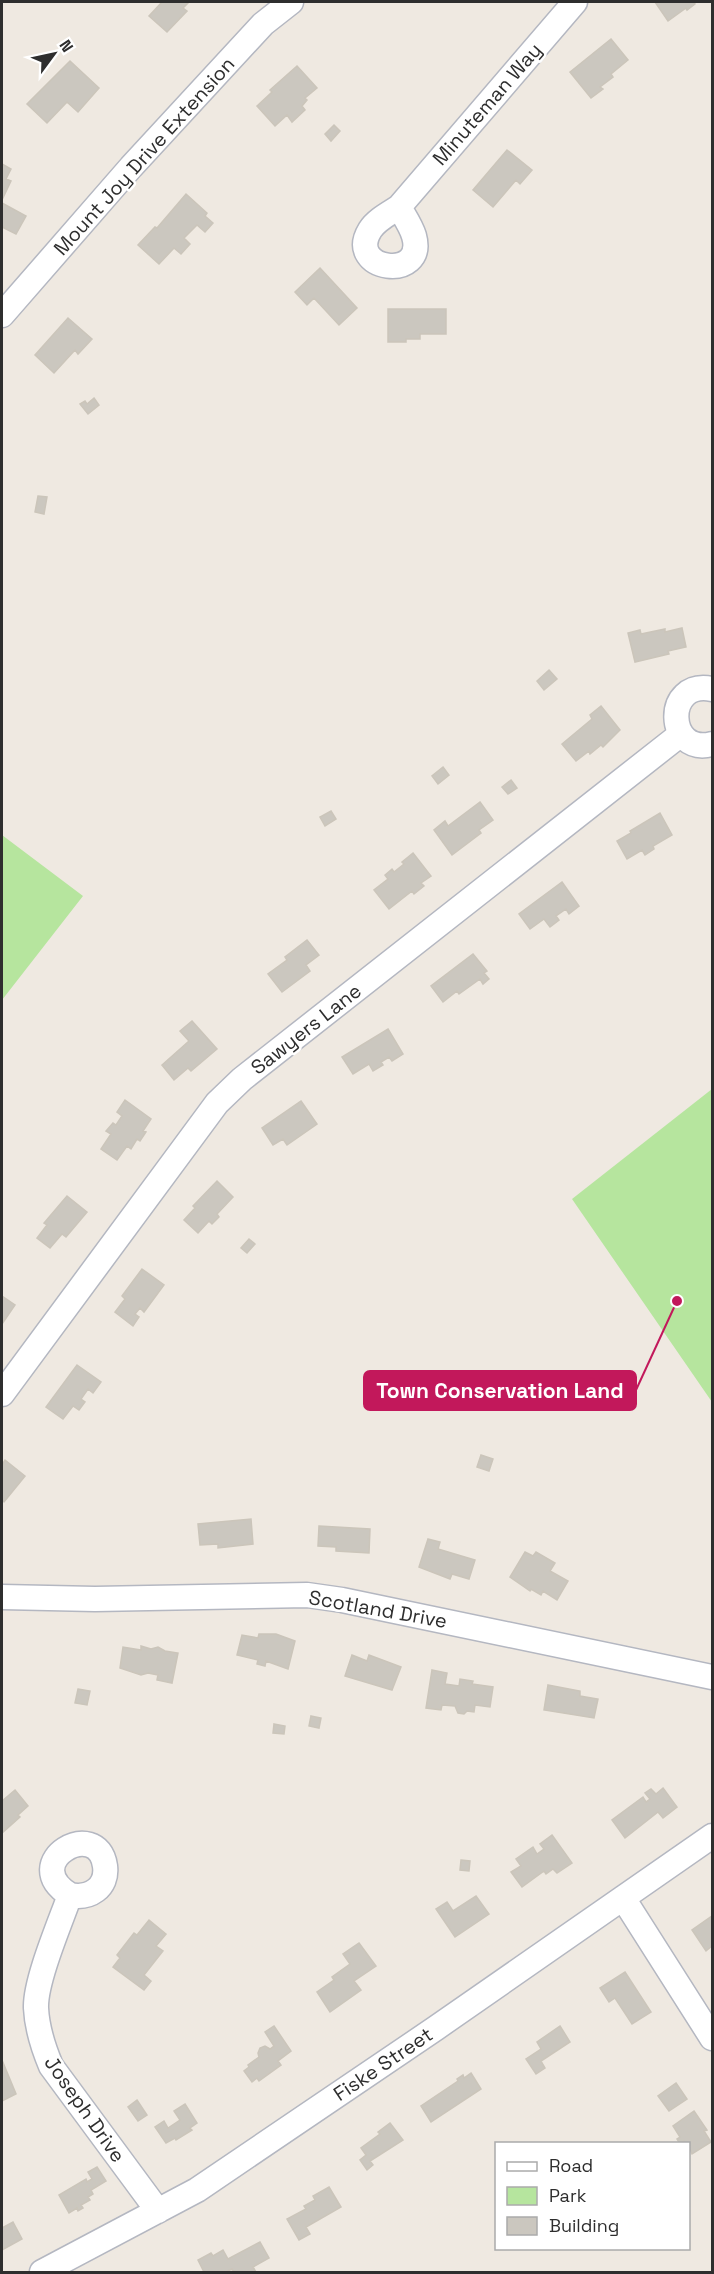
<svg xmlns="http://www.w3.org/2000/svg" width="714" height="2274" font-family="'Space Grotesk',sans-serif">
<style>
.green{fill:#b6e59e}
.building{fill:#cbc7bf;stroke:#cbc5ba;stroke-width:1.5}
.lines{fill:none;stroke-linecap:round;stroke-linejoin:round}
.minor-casing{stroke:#b4b7c1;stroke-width:27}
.minor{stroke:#fff;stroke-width:24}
.labels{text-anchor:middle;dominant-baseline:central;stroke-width:5;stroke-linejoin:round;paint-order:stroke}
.street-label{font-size:20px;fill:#2e2e2e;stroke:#fff}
.leader{fill:none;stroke:#c2185b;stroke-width:2}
.callout-dot{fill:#c2185b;stroke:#fff;stroke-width:2}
.callout{fill:#c2185b;stroke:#c2185b;stroke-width:2}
.callout-label{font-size:21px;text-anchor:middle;font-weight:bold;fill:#fff}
</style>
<rect width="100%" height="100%" fill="#efe9e1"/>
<path class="green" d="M 2,835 L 83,896 L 2,1000 Z
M 712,1089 L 712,1402 L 572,1199 Z"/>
<path class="building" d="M 162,2 L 189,2 L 183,8 L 187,11 L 167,32 L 149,16 Z
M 655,2 L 693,2 L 695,4 L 687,10 L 686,8 L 668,21 Z
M 611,39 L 628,60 L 611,74 L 613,77 L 600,87 L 603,89 L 591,98 L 570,72 Z
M 70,61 L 99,88 L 78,112 L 67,102 L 47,123 L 27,104 Z
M 297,66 L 317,88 L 305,98 L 307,100 L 302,106 L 305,110 L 292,122 L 287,115 L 275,126 L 257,106 L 272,92 L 270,90 Z
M 334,125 L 340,131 L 331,141 L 325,134 Z
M 507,150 L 532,170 L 520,184 L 516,180 L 493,207 L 473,190 Z
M 2,164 L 11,169 L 6,179 L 11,181 L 2,200 Z
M 186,194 L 207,213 L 205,216 L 213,223 L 205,232 L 197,225 L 184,238 L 190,244 L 181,254 L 174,248 L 159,264 L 138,245 L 155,227 L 157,228 Z
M 2,203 L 26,216 L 16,234 L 2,227 Z
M 320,268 L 357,308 L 339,325 L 314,298 L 307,305 L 295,292 Z
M 388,309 L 446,309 L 446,334 L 420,334 L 420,339 L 406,339 L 406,342 L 388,342 Z
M 68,318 L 92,339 L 78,354 L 75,350 L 54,373 L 35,355 Z
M 94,398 L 99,405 L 88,414 L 80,404 L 85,401 L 87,404 Z
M 38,496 L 47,497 L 44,514 L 35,512 Z
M 682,628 L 686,647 L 668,651 L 669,654 L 635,662 L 628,633 L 640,630 L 641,634 L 665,629 L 665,632 Z
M 549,670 L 557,679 L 544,690 L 537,681 Z
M 601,706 L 620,730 L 603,747 L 601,745 L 590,754 L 589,751 L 576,761 L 562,744 L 592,719 L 590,715 Z
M 443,767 L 449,775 L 438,784 L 432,776 Z
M 511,780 L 517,788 L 508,794 L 502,787 Z
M 480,802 L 493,820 L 479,830 L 481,833 L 452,855 L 434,830 L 445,821 L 448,826 Z
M 331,811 L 336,819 L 325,826 L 320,817 Z
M 660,813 L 672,835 L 653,846 L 654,849 L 645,855 L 642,850 L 627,859 L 617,841 L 631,833 L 630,831 Z
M 413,853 L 431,876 L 421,883 L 424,886 L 414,894 L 412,891 L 389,909 L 374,890 L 388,879 L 385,875 L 392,869 L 394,872 L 404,864 L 402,862 Z
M 562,882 L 579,906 L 569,914 L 566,909 L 556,916 L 559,920 L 550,927 L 544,919 L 530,929 L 519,914 Z
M 307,940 L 319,955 L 306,965 L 310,971 L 282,992 L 268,974 L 287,960 L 285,957 Z
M 473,954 L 487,971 L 484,973 L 489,979 L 483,984 L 480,979 L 459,994 L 457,991 L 443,1002 L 431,986 Z
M 192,1021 L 217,1049 L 191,1071 L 188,1068 L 174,1080 L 162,1065 L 189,1041 L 180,1031 Z
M 388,1029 L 403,1054 L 392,1061 L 389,1057 L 381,1062 L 383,1065 L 373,1071 L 369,1064 L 353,1074 L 342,1057 Z
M 125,1100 L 151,1119 L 143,1131 L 146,1132 L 140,1141 L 137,1139 L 131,1149 L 127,1146 L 117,1160 L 101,1149 L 111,1134 L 106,1131 L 113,1123 L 116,1125 L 122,1116 L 117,1112 Z
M 301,1101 L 317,1124 L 287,1145 L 283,1139 L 273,1145 L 262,1128 Z
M 217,1181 L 233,1197 L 217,1214 L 219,1217 L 212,1224 L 209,1221 L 198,1233 L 184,1220 L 195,1208 L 193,1206 Z
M 67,1196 L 87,1212 L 66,1237 L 62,1234 L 50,1248 L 37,1238 L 47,1225 L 44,1223 Z
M 249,1239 L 255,1244 L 247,1253 L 241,1248 Z
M 142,1269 L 164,1285 L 144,1312 L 140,1308 L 135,1314 L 139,1317 L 133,1326 L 115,1312 L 125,1299 L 122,1296 Z
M 2,1296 L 15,1305 L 2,1324 Z
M 77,1365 L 101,1382 L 93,1393 L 88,1389 L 81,1399 L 85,1402 L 79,1410 L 73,1406 L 63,1419 L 46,1407 Z
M 481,1455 L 493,1459 L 489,1471 L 477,1467 Z
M 5,1460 L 25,1476 L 4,1502 L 2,1500 L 2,1465 Z
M 251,1519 L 253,1544 L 218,1548 L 218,1544 L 200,1545 L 198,1524 Z
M 319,1526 L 370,1529 L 369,1553 L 336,1551 L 336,1547 L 318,1546 Z
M 428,1539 L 440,1542 L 438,1549 L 475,1560 L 469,1579 L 452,1574 L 450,1579 L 419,1567 Z
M 525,1552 L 533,1556 L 536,1552 L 555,1563 L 550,1571 L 568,1581 L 557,1600 L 543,1591 L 541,1595 L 531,1589 L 530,1591 L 510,1577 Z
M 259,1634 L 276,1634 L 295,1641 L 288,1669 L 266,1661 L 265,1666 L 257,1664 L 258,1660 L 237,1655 L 242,1635 L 258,1638 Z
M 141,1646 L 151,1649 L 158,1647 L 165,1651 L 178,1653 L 172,1683 L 157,1680 L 158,1675 L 148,1673 L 141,1675 L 120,1668 L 123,1647 L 141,1650 Z
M 352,1655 L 367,1661 L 369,1655 L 401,1667 L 392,1690 L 345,1676 Z
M 432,1670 L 447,1673 L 445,1684 L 459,1686 L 460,1679 L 473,1681 L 472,1684 L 493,1687 L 490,1707 L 475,1705 L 474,1712 L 467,1711 L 464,1714 L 458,1713 L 455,1706 L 442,1705 L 441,1710 L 426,1708 Z
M 548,1685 L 580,1691 L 580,1696 L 598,1699 L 594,1718 L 544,1710 Z
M 78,1689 L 90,1691 L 87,1705 L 75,1703 Z
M 311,1716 L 321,1718 L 319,1728 L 309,1726 Z
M 274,1724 L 285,1726 L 284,1734 L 273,1733 Z
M 663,1788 L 677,1807 L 663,1818 L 658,1812 L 625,1838 L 612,1820 L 643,1797 L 646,1802 L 650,1799 L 645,1793 L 651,1789 L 656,1794 Z
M 15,1790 L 28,1806 L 18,1815 L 20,1817 L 2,1833 L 2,1801 Z
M 552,1835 L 572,1863 L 557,1873 L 553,1869 L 546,1874 L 544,1871 L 522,1887 L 511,1872 L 521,1866 L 516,1859 L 533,1847 L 537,1854 L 544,1849 L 540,1844 Z
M 461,1860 L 470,1861 L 469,1871 L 460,1870 Z
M 476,1896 L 489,1914 L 455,1937 L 436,1909 L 447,1902 L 453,1911 Z
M 712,1916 L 712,1946 L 706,1951 L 692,1930 Z
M 149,1920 L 166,1934 L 156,1946 L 163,1951 L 144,1975 L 151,1981 L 144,1990 L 113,1967 L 120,1958 L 117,1955 L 134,1933 L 137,1935 Z
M 359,1943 L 376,1966 L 354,1981 L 361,1990 L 330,2012 L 317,1992 L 334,1980 L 332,1977 L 350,1964 L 343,1954 Z
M 625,1972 L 651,2012 L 632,2024 L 615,1998 L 609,2002 L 600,1988 Z
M 274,2026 L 291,2051 L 278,2061 L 281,2065 L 259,2081 L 257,2078 L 252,2082 L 244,2071 L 249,2067 L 248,2065 L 259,2057 L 258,2053 L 260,2048 L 265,2046 L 270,2049 L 274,2046 L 265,2032 Z
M 560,2026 L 570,2042 L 541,2061 L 545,2068 L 536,2074 L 526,2059 L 541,2049 L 537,2042 Z
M 2,2060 L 16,2094 L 2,2101 Z
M 471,2073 L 481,2089 L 431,2122 L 421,2106 L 458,2081 L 457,2079 L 463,2075 L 464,2078 Z
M 676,2083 L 687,2099 L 669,2111 L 658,2096 Z
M 137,2100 L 147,2115 L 138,2121 L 128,2107 Z
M 185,2104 L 197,2123 L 190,2128 L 192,2130 L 176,2140 L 175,2138 L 166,2143 L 155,2127 L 164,2121 L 168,2128 L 180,2120 L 174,2111 Z
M 694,2111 L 707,2130 L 704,2131 L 711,2142 L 692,2154 L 688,2144 L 684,2141 L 680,2144 L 677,2139 L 680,2137 L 673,2126 Z
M 390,2123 L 403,2140 L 370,2161 L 373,2165 L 367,2170 L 360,2160 L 366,2155 L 361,2148 L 380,2134 L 378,2132 Z
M 97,2167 L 106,2181 L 91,2190 L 93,2194 L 88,2197 L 90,2200 L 81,2205 L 83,2208 L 78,2211 L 77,2208 L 69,2213 L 59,2195 L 86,2179 L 87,2182 L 92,2179 L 88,2172 Z
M 329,2187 L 341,2207 L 306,2227 L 310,2234 L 299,2240 L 287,2219 L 306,2209 L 304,2206 L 315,2200 L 313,2196 Z
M 13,2222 L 22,2239 L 2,2250 L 2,2228 Z
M 260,2242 L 269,2258 L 253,2267 L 256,2272 L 234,2272 L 232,2269 L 226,2272 L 204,2272 L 198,2260 L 211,2253 L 213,2256 L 223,2250 L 228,2259 Z"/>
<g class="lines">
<defs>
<path id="minor" d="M 399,207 C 404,216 411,226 414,236 C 427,282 345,271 370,230 C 376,220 390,213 399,207 L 575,2
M 2,315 L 131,167 L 263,24 L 291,2
M 712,689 C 663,679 666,756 712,744
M 2,1394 L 217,1103 L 242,1079 L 681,734
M 2,1597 L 95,1599 L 307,1595 L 342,1600 L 712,1677
M 70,1895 C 17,1862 98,1816 105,1866 C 108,1888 89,1899 70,1895 C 60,1923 35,1981 36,2008 C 37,2029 43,2047 51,2066 L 158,2211
M 623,1898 L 712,2038
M 42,2272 L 197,2190 L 436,2028 L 712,1836"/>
</defs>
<use href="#minor" class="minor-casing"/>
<use href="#minor" class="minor"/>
</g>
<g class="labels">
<g class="street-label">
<text transform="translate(487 104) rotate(-49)">Minuteman Way</text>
<text transform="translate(144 156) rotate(-48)">Mount Joy Drive Extension</text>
<text transform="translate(306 1029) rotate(-38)">Sawyers Lane</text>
<text transform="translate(378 1609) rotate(10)">Scotland Drive</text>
<text transform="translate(383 2064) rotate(-34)">Fiske Street</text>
<text transform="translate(85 2109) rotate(55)">Joseph Drive</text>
</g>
</g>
<path class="leader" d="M677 1301L636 1390"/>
<circle class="callout-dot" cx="677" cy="1301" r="6"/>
<rect class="callout" x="364" y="1371" width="272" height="39" rx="6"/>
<g class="callout-label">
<text x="500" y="1398">Town Conservation Land</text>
</g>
<rect width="714" height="2274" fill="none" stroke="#2e2e2e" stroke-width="6"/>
<rect x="495" y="2142" width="195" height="108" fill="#ffffff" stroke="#ababab" stroke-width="1.5"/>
<rect x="507" y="2162" width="30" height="9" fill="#ffffff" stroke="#ababab" stroke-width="1.5"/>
<text x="549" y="2172" font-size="18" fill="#2e2e2e">Road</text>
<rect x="507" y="2187" width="30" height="18" fill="#b6e59e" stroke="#ababab" stroke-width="1.5"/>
<text x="549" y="2202" font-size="18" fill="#2e2e2e">Park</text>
<rect x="507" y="2217" width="30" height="18" fill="#cbc7bf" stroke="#ababab" stroke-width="1.5"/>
<text x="549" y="2232" font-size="18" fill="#2e2e2e">Building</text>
<g transform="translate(54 54) rotate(57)" stroke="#ffffff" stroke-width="4.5" paint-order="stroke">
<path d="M0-4.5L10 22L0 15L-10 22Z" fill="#2e2e2e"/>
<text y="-9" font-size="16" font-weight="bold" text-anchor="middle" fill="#2e2e2e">N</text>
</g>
</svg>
